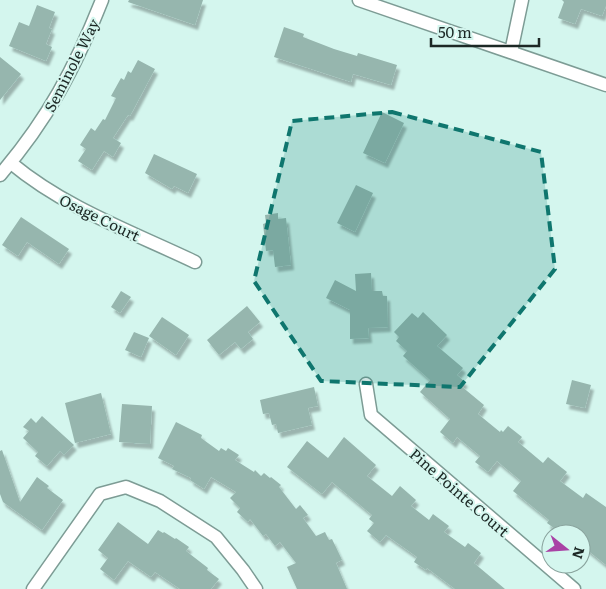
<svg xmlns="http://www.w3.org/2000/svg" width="606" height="589" font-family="Literata,serif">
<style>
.building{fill:#96b6ae;filter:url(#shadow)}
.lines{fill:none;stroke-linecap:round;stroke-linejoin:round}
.street-casing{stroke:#7d9c95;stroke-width:15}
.street{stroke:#fff;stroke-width:12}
.marked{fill:#0f766e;fill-opacity:0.2;stroke:#0f766e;stroke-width:4;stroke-dasharray:10 6;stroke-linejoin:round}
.labels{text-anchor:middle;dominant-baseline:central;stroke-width:4;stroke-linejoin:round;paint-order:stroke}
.street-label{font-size:15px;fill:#1c2825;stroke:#d4f6ee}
</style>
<defs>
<filter id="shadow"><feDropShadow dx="3" dy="5" stdDeviation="1" flood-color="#0004"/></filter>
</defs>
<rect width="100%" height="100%" fill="#d4f6ee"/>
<path class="building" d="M 129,0 L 203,0 L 195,25 L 128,2 Z
M 562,0 L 606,0 L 606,6 L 602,16 L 581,9 L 575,24 L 558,18 L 564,2 Z
M 37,5 L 55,12 L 49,28 L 52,29 L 46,44 L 52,47 L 46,61 L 9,46 L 19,22 L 29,26 Z
M 284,27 L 304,34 L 303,37 L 334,49 L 357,56 L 358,53 L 397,65 L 391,85 L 353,74 L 351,82 L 274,57 Z
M 0,57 L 21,74 L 0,100 Z
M 138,60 L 155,69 L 130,116 L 128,115 L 113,138 L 121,143 L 113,157 L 104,151 L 92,170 L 78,161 L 86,149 L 80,145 L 91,128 L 95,131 L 103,119 L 105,120 L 116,98 L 111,96 L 121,78 L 124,80 L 128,71 L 131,73 Z
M 382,112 L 404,123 L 385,163 L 363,153 Z
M 154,154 L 197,174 L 188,193 L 174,186 L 172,189 L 145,173 Z
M 356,185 L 373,193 L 355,232 L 337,223 Z
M 278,213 L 278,219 L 286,218 L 291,265 L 275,267 L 273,250 L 266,251 L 263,224 L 266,223 L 265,215 Z
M 21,217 L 69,249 L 59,264 L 27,242 L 18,256 L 2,245 Z
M 371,273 L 372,291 L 382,291 L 383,296 L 387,296 L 388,327 L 368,328 L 369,338 L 350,339 L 350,310 L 326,298 L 335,280 L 356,291 L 355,274 Z
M 121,291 L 131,297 L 120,313 L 111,307 Z
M 247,306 L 260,322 L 248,332 L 253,339 L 241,349 L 235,342 L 219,355 L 207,340 Z
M 423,312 L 447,335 L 437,346 L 463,368 L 457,375 L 465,382 L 461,386 L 484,405 L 478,414 L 500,432 L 501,430 L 503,432 L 508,426 L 522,437 L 518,442 L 543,463 L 548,457 L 567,472 L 560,481 L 583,498 L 586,493 L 606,507 L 606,565 L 581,545 L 581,534 L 562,534 L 547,523 L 549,520 L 513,491 L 521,481 L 497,461 L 488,472 L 475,462 L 480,456 L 457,437 L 453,443 L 440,432 L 450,419 L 420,392 L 430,380 L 403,356 L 407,351 L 396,341 L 399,337 L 394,332 L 412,313 L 418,318 Z
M 162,317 L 189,335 L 176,355 L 149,336 Z
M 134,332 L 149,338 L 141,357 L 125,350 Z
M 572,380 L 591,385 L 585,408 L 566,404 Z
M 314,387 L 318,406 L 308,408 L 312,425 L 278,433 L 276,424 L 272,425 L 269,413 L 263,414 L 260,400 Z
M 101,393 L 111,434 L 75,443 L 65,403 Z
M 122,404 L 152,406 L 150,444 L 119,442 Z
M 42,416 L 74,445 L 64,455 L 60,451 L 47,466 L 35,456 L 38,452 L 23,438 L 29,431 L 23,427 L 31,418 L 36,423 Z
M 176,422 L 202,435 L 201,438 L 219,451 L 221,448 L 226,451 L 228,448 L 239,455 L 235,460 L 254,472 L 255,470 L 261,476 L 264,473 L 270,478 L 271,477 L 281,485 L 279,487 L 296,509 L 300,505 L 308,515 L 303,518 L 316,536 L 325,532 L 329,540 L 332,539 L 342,560 L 336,563 L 347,589 L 297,589 L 287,567 L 296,563 L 280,542 L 275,546 L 266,534 L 263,536 L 250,519 L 248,522 L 237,512 L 240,508 L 230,498 L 236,492 L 211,477 L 204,489 L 190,480 L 191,478 L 172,469 L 174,466 L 158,458 Z
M 344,437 L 376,465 L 367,476 L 392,496 L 400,486 L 416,500 L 411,506 L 429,520 L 433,514 L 449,526 L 444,532 L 465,547 L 468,543 L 481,553 L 474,563 L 505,589 L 455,589 L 427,568 L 426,570 L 414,562 L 417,557 L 386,535 L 380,542 L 367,531 L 374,523 L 369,519 L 372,515 L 332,482 L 322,494 L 287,467 L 307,441 L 328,458 Z
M 2,450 L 20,502 L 37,477 L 49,486 L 47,488 L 63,500 L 42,530 L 3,502 L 0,494 L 0,451 Z
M 118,522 L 148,544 L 158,530 L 163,533 L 164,532 L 175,539 L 176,538 L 189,547 L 186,551 L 208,568 L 207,570 L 219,579 L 211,589 L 180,589 L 155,572 L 151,577 L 128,561 L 114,580 L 100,569 L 108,558 L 98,550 Z"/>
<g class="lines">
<defs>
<path id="street" d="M 359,0 L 606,85
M 511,52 L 522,0
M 11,163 C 65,208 132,232 195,262
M 0,175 C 48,119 75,68 102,0
M 366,384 L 371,415 L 574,589
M 33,589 L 100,494 L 126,487 L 160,501 L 216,537 L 243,570 L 256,589"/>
</defs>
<use href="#street" class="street-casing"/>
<use href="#street" class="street"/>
</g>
<path class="marked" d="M 392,112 L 541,152 L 555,269 L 460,387 L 321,381 L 254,281 L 292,121 Z"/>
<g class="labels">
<g class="street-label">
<text transform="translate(71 65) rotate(-63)">Seminole Way</text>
<text transform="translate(100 217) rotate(26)">Osage Court</text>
<text transform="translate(460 492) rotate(41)">Pine Pointe Court</text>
</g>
</g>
<g transform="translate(566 549) rotate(107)"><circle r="24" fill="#d4f6ee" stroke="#8aa49e"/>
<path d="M0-4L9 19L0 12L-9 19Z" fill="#a942a5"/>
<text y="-8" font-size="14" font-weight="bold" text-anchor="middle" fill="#1c2825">N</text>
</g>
<path d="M431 38v8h108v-8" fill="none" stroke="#1c2825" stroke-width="2.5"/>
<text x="438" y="38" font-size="15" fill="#1c2825" stroke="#d4f6ee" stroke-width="4" paint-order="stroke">50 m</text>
</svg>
